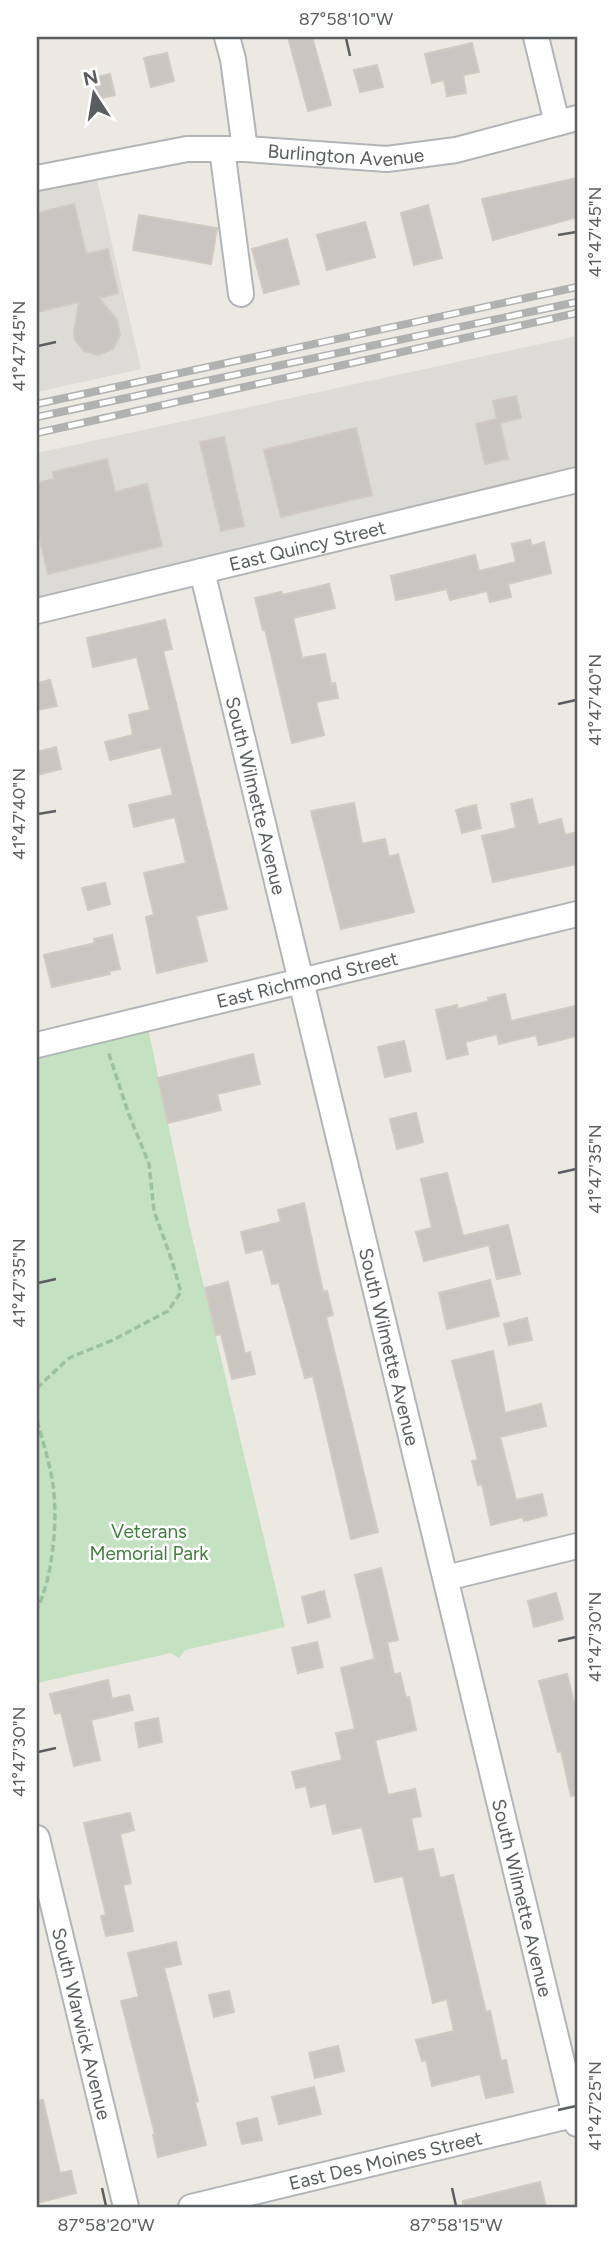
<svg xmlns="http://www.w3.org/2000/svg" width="614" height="2244" font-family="Figtree,sans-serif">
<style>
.industrial{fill:#dddbd6}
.green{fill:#c4e1c1}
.building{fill:#c9c5c1;stroke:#d0cac1;stroke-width:2}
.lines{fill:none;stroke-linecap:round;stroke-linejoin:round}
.minor-casing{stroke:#b2b5b8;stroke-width:28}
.path{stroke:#9ac2a2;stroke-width:3.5;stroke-dasharray:7 3.5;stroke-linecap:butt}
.minor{stroke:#fff;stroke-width:24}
.rail-casing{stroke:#b0b1b1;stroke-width:8}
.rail{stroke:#fff;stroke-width:5;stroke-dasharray:16;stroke-linecap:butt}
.ticks{fill:none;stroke:#5a5e61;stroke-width:2.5}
.labels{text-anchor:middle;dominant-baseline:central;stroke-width:5;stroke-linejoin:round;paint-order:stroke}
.street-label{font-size:19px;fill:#5a5e61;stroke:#fff}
.park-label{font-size:19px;fill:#407e3c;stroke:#fff}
.neatline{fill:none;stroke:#5a5e61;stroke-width:2.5}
.ticks-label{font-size:18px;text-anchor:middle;fill:#5a5e61}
</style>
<rect width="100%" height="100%" fill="#ece9e2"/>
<path class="industrial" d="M 95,171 L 141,369 L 37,392 L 37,184 Z
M 577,336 L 577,469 L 37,602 L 37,453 Z"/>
<path class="green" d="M 148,1028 L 189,1224 L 285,1627 L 185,1650 L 179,1658 L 171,1653 L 37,1683 L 37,1055 Z"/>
<path class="building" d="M 288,37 L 312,37 L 331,105 L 308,111 Z
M 472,43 L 479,72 L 463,75 L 466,93 L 447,96 L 444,80 L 432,83 L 425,54 Z
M 167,53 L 174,81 L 151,87 L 144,58 Z
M 377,65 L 383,87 L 360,92 L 354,70 Z
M 110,74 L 115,95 L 97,99 L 92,78 Z
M 577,178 L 577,217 L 493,240 L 482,199 Z
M 74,204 L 86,254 L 108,249 L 118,293 L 99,298 L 117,320 L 120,335 L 113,349 L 98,355 L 84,351 L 75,339 L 74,332 L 79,302 L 37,312 L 37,213 Z
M 428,205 L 442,258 L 414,265 L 401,213 Z
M 139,215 L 217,228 L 211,264 L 133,250 Z
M 365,222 L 375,257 L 327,270 L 317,235 Z
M 287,239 L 299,284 L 264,293 L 252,249 Z
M 516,396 L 521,418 L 500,423 L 508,459 L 485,464 L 476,424 L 497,419 L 493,401 Z
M 356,428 L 372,495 L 281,517 L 264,450 Z
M 224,437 L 244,526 L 221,531 L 200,442 Z
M 107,459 L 115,492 L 147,484 L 162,546 L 48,574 L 37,526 L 37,483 L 54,479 L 53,472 Z
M 530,540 L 532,546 L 544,542 L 551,573 L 508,584 L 511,597 L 490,602 L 487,591 L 450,600 L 447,589 L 396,600 L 391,576 L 475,555 L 479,571 L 516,562 L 512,544 Z
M 329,584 L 335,608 L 293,618 L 302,658 L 325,654 L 331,684 L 335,683 L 338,698 L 316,702 L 324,735 L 292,743 L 265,629 L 263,630 L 255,598 L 281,592 L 282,595 Z
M 165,620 L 172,649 L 163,651 L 227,909 L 196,916 L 207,961 L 157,973 L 146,917 L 154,915 L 144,873 L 186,863 L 175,817 L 134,827 L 129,805 L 173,795 L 161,747 L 110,760 L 105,742 L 133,735 L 129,715 L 150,710 L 137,657 L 93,667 L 87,638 Z
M 50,680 L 57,706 L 37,710 L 37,683 Z
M 56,747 L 61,769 L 37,775 L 37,752 Z
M 532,799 L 538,825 L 561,819 L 565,835 L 577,832 L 577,864 L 493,882 L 482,836 L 516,828 L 511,804 Z
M 354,803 L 362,844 L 385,839 L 389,857 L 398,854 L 414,912 L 341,929 L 311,811 Z
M 476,805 L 481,828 L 462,833 L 456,810 Z
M 105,883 L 110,904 L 88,910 L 82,888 Z
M 112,935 L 120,969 L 109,971 L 110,974 L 52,987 L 44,955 L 95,943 L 94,939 Z
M 505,994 L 511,1021 L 575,1006 L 577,1036 L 539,1045 L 536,1035 L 499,1044 L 497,1034 L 465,1042 L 468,1054 L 447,1059 L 436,1010 L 457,1005 L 458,1009 L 489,1001 L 488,998 Z
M 404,1041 L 411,1071 L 385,1077 L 378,1047 Z
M 253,1054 L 260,1084 L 217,1094 L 221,1110 L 168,1123 L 158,1078 Z
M 416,1113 L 423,1142 L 397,1149 L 390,1119 Z
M 447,1173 L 463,1236 L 508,1225 L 520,1274 L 497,1279 L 489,1245 L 424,1261 L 416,1232 L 432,1228 L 421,1179 Z
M 304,1203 L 323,1292 L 327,1291 L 333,1315 L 326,1317 L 378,1532 L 351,1539 L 313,1376 L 305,1378 L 279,1283 L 272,1284 L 263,1249 L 246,1253 L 241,1232 L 281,1222 L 278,1210 Z
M 490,1280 L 499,1316 L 447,1329 L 439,1293 Z
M 228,1282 L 245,1354 L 250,1352 L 255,1374 L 232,1379 L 221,1334 L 216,1335 L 205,1288 Z
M 527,1318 L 532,1340 L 509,1345 L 504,1324 Z
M 493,1351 L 505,1413 L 541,1404 L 546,1426 L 500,1437 L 516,1500 L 542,1494 L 547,1515 L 524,1521 L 523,1517 L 491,1525 L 482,1484 L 478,1485 L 472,1461 L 478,1460 L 452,1361 Z
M 381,1568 L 398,1640 L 387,1642 L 394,1675 L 400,1673 L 406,1698 L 409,1697 L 416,1730 L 375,1740 L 388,1795 L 415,1789 L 421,1816 L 411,1818 L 418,1852 L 433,1849 L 440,1878 L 453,1875 L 486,2012 L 490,2011 L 501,2061 L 506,2060 L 513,2092 L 486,2098 L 480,2074 L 432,2086 L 426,2060 L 422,2061 L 416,2040 L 454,2031 L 447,1999 L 433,2003 L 403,1876 L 375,1882 L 362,1827 L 333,1834 L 326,1803 L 311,1807 L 306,1786 L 296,1788 L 292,1772 L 342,1760 L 336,1733 L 355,1729 L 341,1668 L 375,1659 L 355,1575 Z
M 324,1591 L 330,1617 L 308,1623 L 302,1597 Z
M 556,1593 L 563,1619 L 534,1627 L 528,1601 Z
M 317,1642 L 323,1667 L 298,1673 L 292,1648 Z
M 567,1674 L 577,1715 L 577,1795 L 571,1796 L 561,1751 L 558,1752 L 539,1681 Z
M 108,1680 L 112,1699 L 129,1695 L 133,1710 L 91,1720 L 100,1760 L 74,1766 L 61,1712 L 55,1714 L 50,1694 Z
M 158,1718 L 162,1742 L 139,1747 L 135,1723 Z
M 130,1813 L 134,1830 L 120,1834 L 131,1883 L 123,1885 L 133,1931 L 106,1936 L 101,1916 L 106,1915 L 84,1823 Z
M 176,1942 L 181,1964 L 164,1968 L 198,2101 L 195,2102 L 206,2145 L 158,2157 L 153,2135 L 155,2134 L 121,2001 L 139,1997 L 128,1953 Z
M 229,1991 L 234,2012 L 214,2017 L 209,1995 Z
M 338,2046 L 344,2071 L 315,2078 L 309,2053 Z
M 314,2087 L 321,2114 L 279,2124 L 272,2097 Z
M 37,2100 L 43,2100 L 60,2173 L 71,2171 L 76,2193 L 37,2203 Z
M 257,2118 L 262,2140 L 242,2144 L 237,2123 Z
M 540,2182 L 546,2207 L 463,2207 L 463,2201 Z"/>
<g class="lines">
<defs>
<g id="minor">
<path d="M 227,37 L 233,59 L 245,149"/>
<path d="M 536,37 L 557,123"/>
<path d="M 222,149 L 241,294"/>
<path id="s1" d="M 37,178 L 187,149 L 245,149 L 387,159 L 456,150 L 577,118"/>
<path id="s2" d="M 202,571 L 577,2124"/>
<path id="s3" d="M 37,611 L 577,480"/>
<path id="s4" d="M 37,1045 L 577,914"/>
<path d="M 446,1578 L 577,1546"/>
<path id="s5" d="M 37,1838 L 126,2207"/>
<path id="s6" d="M 191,2207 L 577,2114"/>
</g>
</defs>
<use href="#minor" class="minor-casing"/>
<path class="path" d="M 37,1388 L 69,1358 L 113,1340 L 168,1311 L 181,1292 L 172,1261 L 154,1211 L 149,1164 L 128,1112 L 108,1051
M 37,1421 C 43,1442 50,1464 53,1485 C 58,1519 53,1578 37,1609"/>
<use href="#minor" class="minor"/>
<defs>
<path id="rail" d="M 37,404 L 577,287
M 37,417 L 577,302
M 37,433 L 577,313"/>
</defs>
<use href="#rail" class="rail-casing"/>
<use href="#rail" class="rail"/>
</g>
<path class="ticks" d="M 346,38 L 350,56M 558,235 L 576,232M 38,346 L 56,342M 558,704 L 576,700M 38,814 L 56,811M 558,1173 L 576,1169M 38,1283 L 56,1279M 558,1641 L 576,1637M 38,1752 L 56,1748M 558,2110 L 576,2106M 102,2188 L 106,2206M 452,2188 L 456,2206"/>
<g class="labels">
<g class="street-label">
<text stroke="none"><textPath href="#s1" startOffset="312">Burlington Avenue</textPath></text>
<text stroke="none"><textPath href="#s3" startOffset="278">East Quincy Street</textPath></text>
<text stroke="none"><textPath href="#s2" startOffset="231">South Wilmette Avenue</textPath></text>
<text stroke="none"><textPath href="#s4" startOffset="278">East Richmond Street</textPath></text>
<text stroke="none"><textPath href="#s2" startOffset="798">South Wilmette Avenue</textPath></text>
<text stroke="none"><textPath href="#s2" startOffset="1365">South Wilmette Avenue</textPath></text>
<text stroke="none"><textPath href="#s5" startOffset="191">South Warwick Avenue</textPath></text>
<text stroke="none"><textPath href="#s6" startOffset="200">East Des Moines Street</textPath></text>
</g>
<g class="park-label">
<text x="149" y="1531">Veterans<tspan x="149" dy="22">Memorial Park</tspan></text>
</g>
</g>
<rect width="614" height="2244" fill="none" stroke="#ffffff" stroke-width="77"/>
<g transform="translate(94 94) rotate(348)" stroke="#ffffff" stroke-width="5" paint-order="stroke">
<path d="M0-5L12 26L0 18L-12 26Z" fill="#5a5e61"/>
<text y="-10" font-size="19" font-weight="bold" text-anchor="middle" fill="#5a5e61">N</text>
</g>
<rect x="38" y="38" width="538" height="2168" class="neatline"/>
<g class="ticks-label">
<text x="346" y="25">87°58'10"W</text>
<text transform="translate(595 232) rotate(-90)" y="6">41°47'45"N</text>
<text transform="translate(19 346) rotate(-90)" y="6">41°47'45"N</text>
<text transform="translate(595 700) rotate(-90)" y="6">41°47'40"N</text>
<text transform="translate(19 814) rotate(-90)" y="6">41°47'40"N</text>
<text transform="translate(595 1169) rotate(-90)" y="6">41°47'35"N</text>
<text transform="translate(19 1283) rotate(-90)" y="6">41°47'35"N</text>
<text transform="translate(595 1637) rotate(-90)" y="6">41°47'30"N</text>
<text transform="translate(19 1752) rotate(-90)" y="6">41°47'30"N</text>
<text transform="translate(595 2106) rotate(-90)" y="6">41°47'25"N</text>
<text x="106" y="2231">87°58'20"W</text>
<text x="456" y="2231">87°58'15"W</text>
</g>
</svg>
